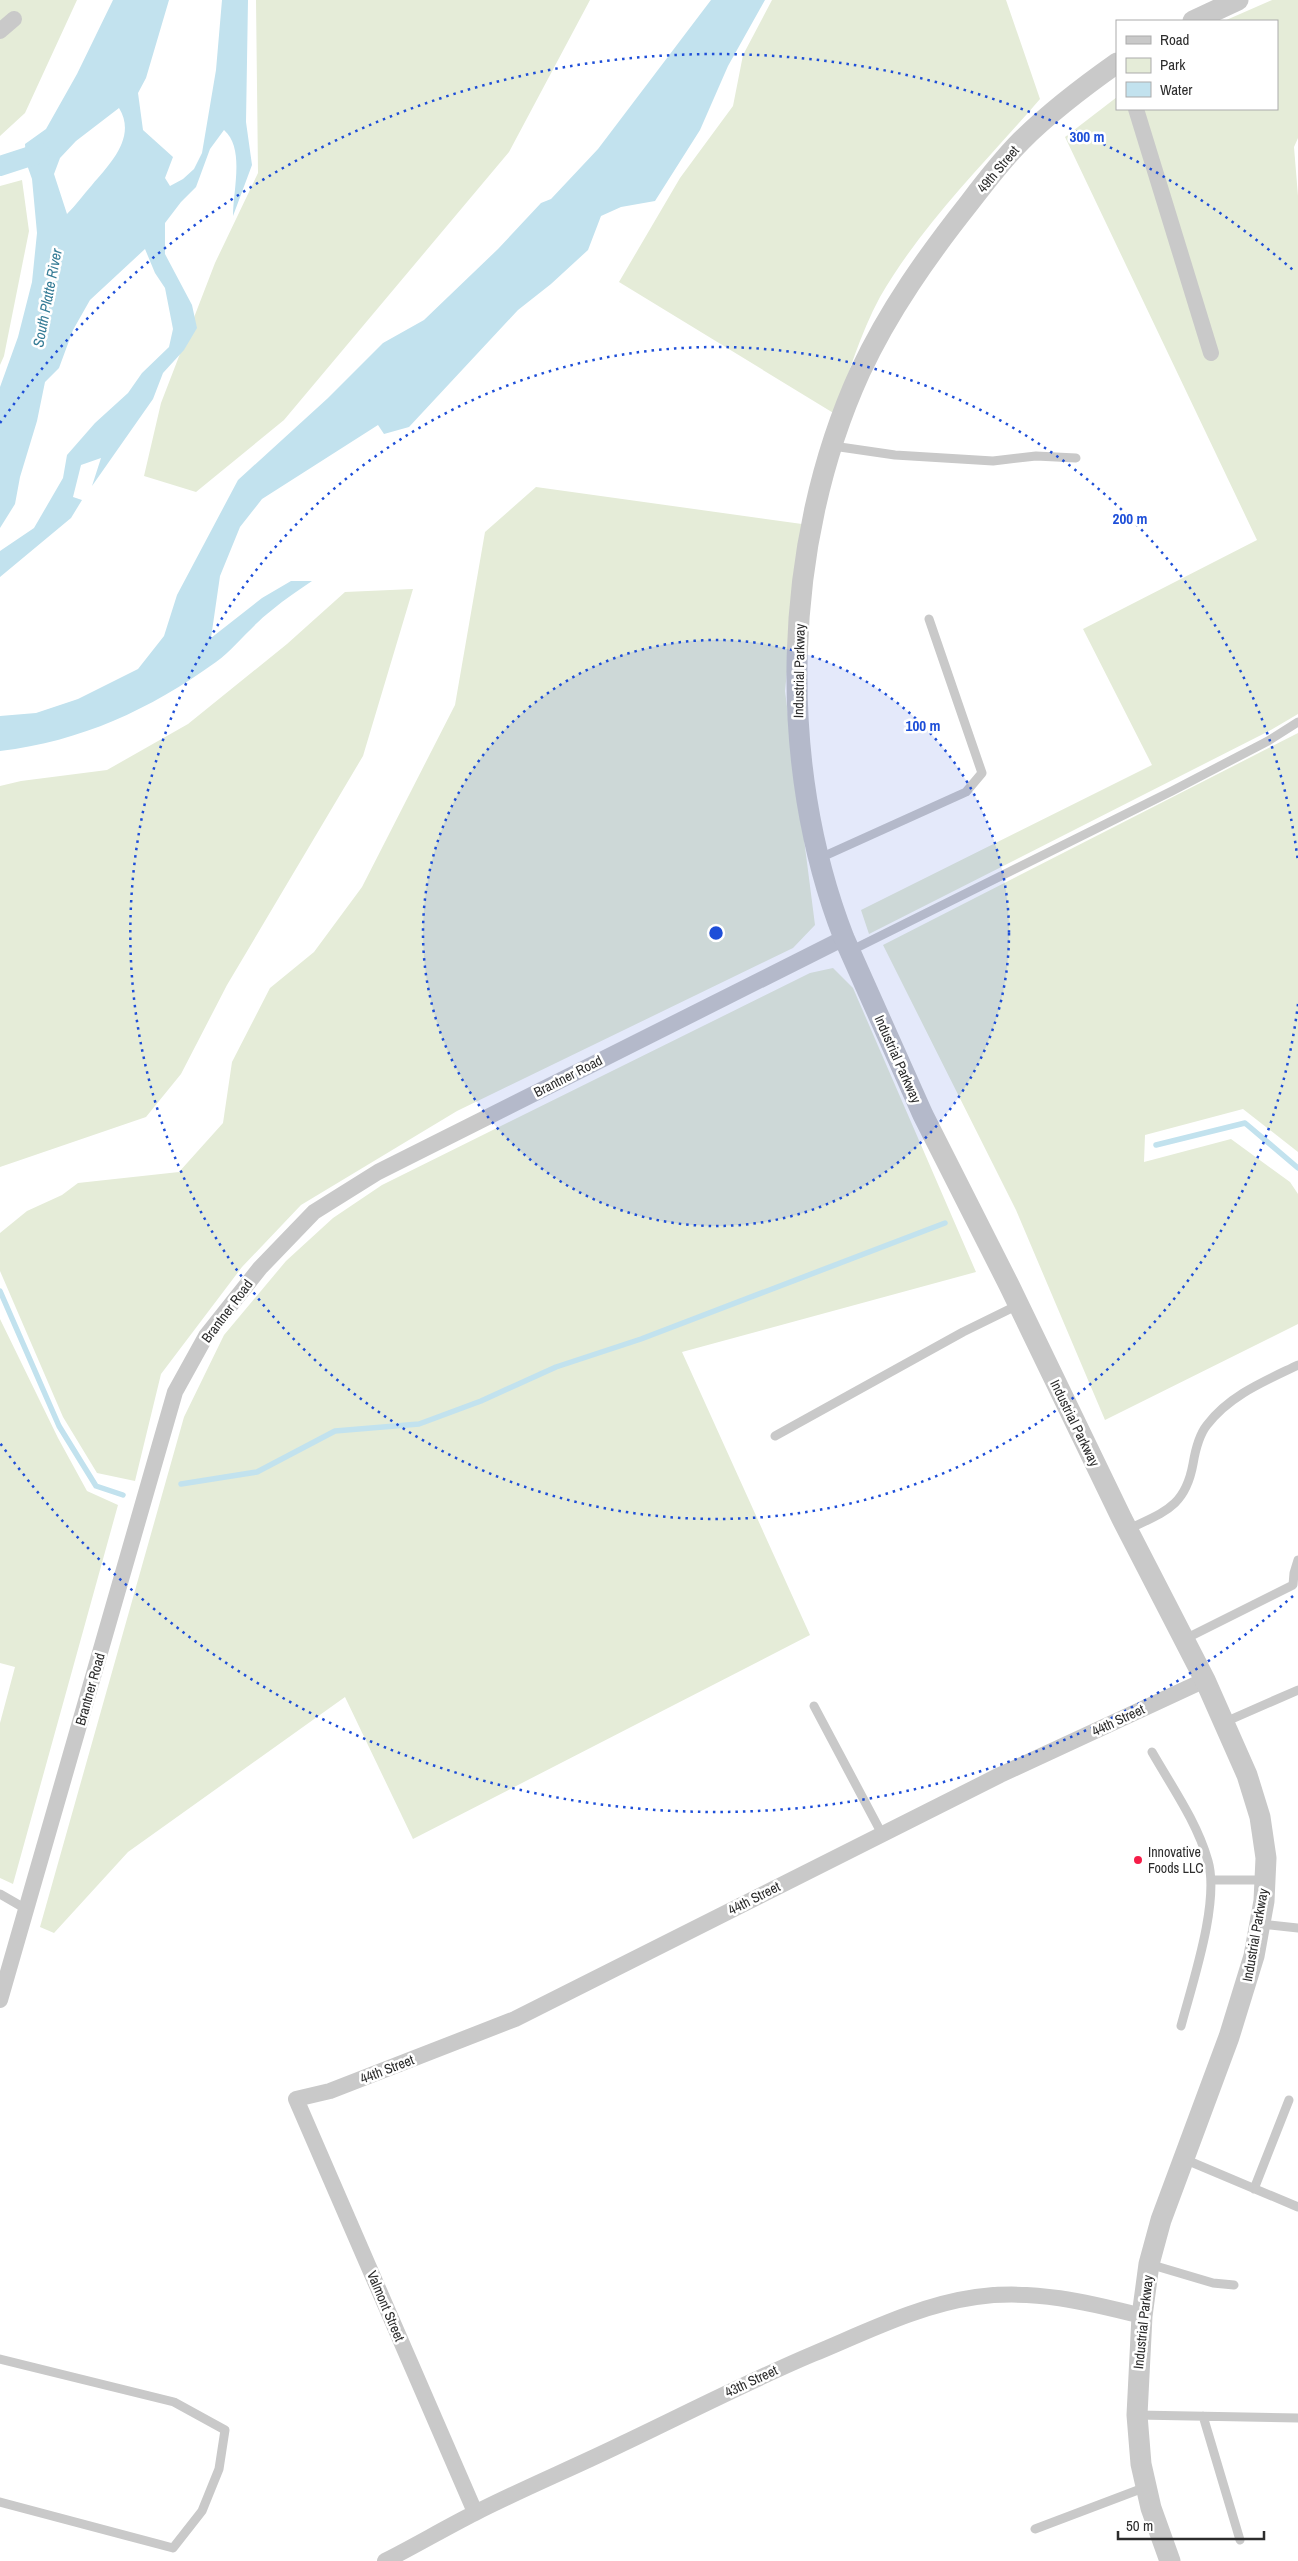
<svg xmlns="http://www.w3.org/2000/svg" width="1298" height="2561" font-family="'Archivo Narrow',sans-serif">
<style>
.green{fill:#e5ecd8}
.water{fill:#c2e2ee;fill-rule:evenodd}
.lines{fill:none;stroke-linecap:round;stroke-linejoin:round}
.stream{stroke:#c2e2ee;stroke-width:5.5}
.canal{stroke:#c2e2ee;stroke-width:20}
.service{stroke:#c9c9c9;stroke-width:9}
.minor{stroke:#c9c9c9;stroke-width:16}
.tertiary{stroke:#c9c9c9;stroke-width:21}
.ring{fill:none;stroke:#1d4ed8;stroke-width:2.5;stroke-dasharray:2.5 5}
.poi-dot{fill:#f51d48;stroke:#fff;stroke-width:2}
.labels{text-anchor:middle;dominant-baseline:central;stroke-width:5;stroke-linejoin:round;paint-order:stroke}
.street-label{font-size:14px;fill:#2c2c2c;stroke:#fff}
.poi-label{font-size:14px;fill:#2c2c2c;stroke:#fff;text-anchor:start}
.water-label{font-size:15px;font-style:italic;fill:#347b95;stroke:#fff}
.centre{fill:#1d4ed8;stroke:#fff;stroke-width:2.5}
.ring-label{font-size:15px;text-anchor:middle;font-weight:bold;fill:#1d4ed8;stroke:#fff;stroke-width:5;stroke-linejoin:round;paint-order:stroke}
</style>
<rect width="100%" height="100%" fill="#fff"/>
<path class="green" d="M 0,0 L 77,0 L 25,113 L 0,136 Z
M 256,0 L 590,0 L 509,152 L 284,420 L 196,492 L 144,476 L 161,403 L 215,263 L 258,173 Z
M 772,0 L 1006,0 L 1040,99 C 985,163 922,224 880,297 C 860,334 848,375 835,414 L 619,282 L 680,178 L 733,106 L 743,55 Z
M 1272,0 L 1298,0 L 1298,138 L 1294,147 L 1298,196 L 1298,714 L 1269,731 L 869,934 L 861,910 L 1152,765 L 1083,629 L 1257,540 L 1065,137 L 1117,97 L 1117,109 L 1277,109 L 1277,21 L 1224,21 Z
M 22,180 L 29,231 L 4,356 L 0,365 L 0,186 Z
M 536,487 L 802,524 L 785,691 L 815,925 L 793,948 L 457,1111 L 301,1205 L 242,1267 L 161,1374 L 135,1481 L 97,1473 L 63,1417 L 0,1271 L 0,1233 L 27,1211 L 62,1195 L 78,1183 L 179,1172 L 223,1123 L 232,1062 L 270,988 L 314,952 L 362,887 L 455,705 L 485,532 Z
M 413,589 L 363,756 L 227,985 L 181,1074 L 146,1117 L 0,1167 L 0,786 L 21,781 L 107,770 L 188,724 L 287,644 L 345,592 Z
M 1298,733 L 1298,1152 L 1243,1109 L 1145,1135 L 1144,1162 L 1231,1139 L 1290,1182 L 1298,1194 L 1298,1324 L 1105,1420 L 1016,1210 L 883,945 Z
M 833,968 L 853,988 L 976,1272 L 682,1352 L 810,1635 L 413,1839 L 345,1697 L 128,1852 L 54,1933 L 40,1927 L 184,1417 L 224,1335 L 286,1261 L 333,1218 L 382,1185 L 810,973 Z
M 0,1319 L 58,1438 L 87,1491 L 118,1505 L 13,1884 L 0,1878 L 0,1723 L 15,1667 L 0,1663 Z"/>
<path class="water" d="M 113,0 L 169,0 L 146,78 L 138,93 L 143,130 L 173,157 L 165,178 L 170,186 L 183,179 L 194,169 L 202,153 L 216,70 L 222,0 L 248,0 L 246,122 L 252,165 L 233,216 C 233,190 245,148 224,130 L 210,149 L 196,187 L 181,202 L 165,223 L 165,254 L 192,305 L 197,328 L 184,350 L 163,373 L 153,399 L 92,486 L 101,458 L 81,465 L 73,497 L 82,500 L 71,518 L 0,577 L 0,551 L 34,528 L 63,478 L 67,455 L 95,423 L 128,393 L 142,373 L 169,347 L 173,329 L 165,288 L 155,273 L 145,249 L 90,300 L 73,330 L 59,368 L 45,382 L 37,421 L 20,477 L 15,504 L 0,528 L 0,387 L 18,337 L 32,282 L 37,233 L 32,179 L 26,162 L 25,144 L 46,129 L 77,74 ZM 119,108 C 137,137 110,164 92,185 C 84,194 76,205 67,214 L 54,174 L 60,158 L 76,141 Z
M 711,0 L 765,0 L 728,66 L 700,130 L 655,201 L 621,207 L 601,216 L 588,250 L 551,284 L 518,310 L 409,427 L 384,434 L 378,425 L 262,499 L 240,527 L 220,576 L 211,638 L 262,598 L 291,581 L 312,581 C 299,590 285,599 272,610 C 252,625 236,647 216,662 C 149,710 82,741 0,751 L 0,716 L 36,713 L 78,699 L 138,669 L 164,636 L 177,595 L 238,480 L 328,398 L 383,343 L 424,320 L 498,249 L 541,203 L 551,199 L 598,149 Z"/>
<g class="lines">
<path class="stream" d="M 1156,1145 L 1245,1123 L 1298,1168
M 0,1291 L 59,1426 L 96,1486 L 123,1495
M 181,1484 L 257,1472 L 335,1431 L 419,1424 L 481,1401 L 556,1367 L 641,1339 L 945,1223"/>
<path class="canal" d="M 0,166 L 40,153"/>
<path class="service" d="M 833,446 L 895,455 L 993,461 L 1036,456 L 1076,458
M 820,858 L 966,792 L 982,773 L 929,619
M 850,951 L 1172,791 L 1268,741 L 1298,722
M 775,1436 L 963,1332 L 1018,1305
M 1127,1530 C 1163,1512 1185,1508 1193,1464 C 1195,1452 1199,1435 1207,1425 C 1230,1395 1265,1381 1298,1365
M 1185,1639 L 1293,1585 L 1294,1573 L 1298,1560
M 814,1706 L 882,1834
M 1225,1722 L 1298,1690
M 1152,1752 C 1172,1787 1197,1822 1208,1861 C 1220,1902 1192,1984 1181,2026
M 1211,1880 L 1265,1880
M 0,1894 L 26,1909
M 1260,1924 L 1298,1928
M 1184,2159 L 1298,2207
M 1254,2189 L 1289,2100
M 1149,2264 L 1213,2283 L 1234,2285
M 0,2359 L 174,2402 L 225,2430 L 219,2469 L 202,2511 L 173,2548 L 0,2502
M 1137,2415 L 1298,2418
M 1203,2416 L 1240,2540
M 1035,2529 L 1146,2487"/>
<path class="minor" d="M 0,31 L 14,19
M 1136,109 L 1211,353
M 0,2000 L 175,1392 L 206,1336 L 260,1268 L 314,1212 L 378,1172 L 844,938
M 475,2512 L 296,2099 L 330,2091 L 515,2019 L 1000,1775 L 1205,1680
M 385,2561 C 415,2546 445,2528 475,2513 C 524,2488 575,2467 624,2443 C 687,2413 749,2381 813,2354 C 866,2332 919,2305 976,2297 C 1033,2289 1087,2302 1142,2316"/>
<path class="tertiary" d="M 1193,21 L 1238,0
M 1117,63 C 1083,87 1050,112 1021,141 C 1002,160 986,181 970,202 C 928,255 889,310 860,372 C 782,543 776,764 844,938 L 923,1115 L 1009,1285 L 1122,1519 L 1205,1680 L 1247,1775 L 1260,1817 L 1266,1858 L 1264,1901 L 1254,1956 L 1229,2037 L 1161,2220 L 1149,2264 L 1142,2316 L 1137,2415 L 1141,2464 L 1151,2508 L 1170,2561"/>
</g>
<circle cx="716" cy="933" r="293" fill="#1d4ed8" fill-opacity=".12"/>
<g class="ring">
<circle cx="716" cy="933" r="293"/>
<path d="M1298 1004A586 586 0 1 1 1298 862"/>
<path d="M1293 1596A879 879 0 0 1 0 1443M0 423A879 879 0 0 1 1293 270"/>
</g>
<circle class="poi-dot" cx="1138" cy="1860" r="5"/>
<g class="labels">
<g class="street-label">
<text transform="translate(998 169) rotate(-50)">49th Street</text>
<text transform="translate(799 671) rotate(-89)">Industrial Parkway</text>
<text transform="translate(898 1059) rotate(66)">Industrial Parkway</text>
<text transform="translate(568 1076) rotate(-27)">Brantner Road</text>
<text transform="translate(227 1311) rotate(-53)">Brantner Road</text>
<text transform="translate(1075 1423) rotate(64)">Industrial Parkway</text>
<text transform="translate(90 1689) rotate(-74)">Brantner Road</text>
<text transform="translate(1118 1720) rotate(-25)">44th Street</text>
<text transform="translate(754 1898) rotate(-27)">44th Street</text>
<text transform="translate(1255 1935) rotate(-80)">Industrial Parkway</text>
<text transform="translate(387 2069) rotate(-21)">44th Street</text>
<text transform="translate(386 2306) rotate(67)">Valmont Street</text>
<text transform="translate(1143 2322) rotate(-84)">Industrial Parkway</text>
<text transform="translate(751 2381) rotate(-25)">43th Street</text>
</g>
<g class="poi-label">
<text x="1148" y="1852">Innovative<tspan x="1148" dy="16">Foods LLC</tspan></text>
</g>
<g class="water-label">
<text transform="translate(47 298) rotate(-79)">South Platte River</text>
</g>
</g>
<circle cx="716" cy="933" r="8" class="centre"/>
<g class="ring-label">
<text x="1087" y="142">300 m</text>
<text x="1130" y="524">200 m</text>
<text x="923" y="731">100 m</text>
</g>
<rect x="1116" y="20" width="162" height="90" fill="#ffffff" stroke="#ababab"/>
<rect x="1126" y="36" width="25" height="8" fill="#c9c9c9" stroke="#ababab"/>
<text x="1160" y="45" font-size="15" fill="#2c2c2c">Road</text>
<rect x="1126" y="58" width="25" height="15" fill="#e5ecd8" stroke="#ababab"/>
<text x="1160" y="70" font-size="15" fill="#2c2c2c">Park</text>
<rect x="1126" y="82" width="25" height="15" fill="#c2e2ee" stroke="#ababab"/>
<text x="1160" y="95" font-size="15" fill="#2c2c2c">Water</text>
<path d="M1118 2531v8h146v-8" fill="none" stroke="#2c2c2c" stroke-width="2.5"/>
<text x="1126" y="2531" font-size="15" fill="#2c2c2c" stroke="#ffffff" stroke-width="4" paint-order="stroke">50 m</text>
</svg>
